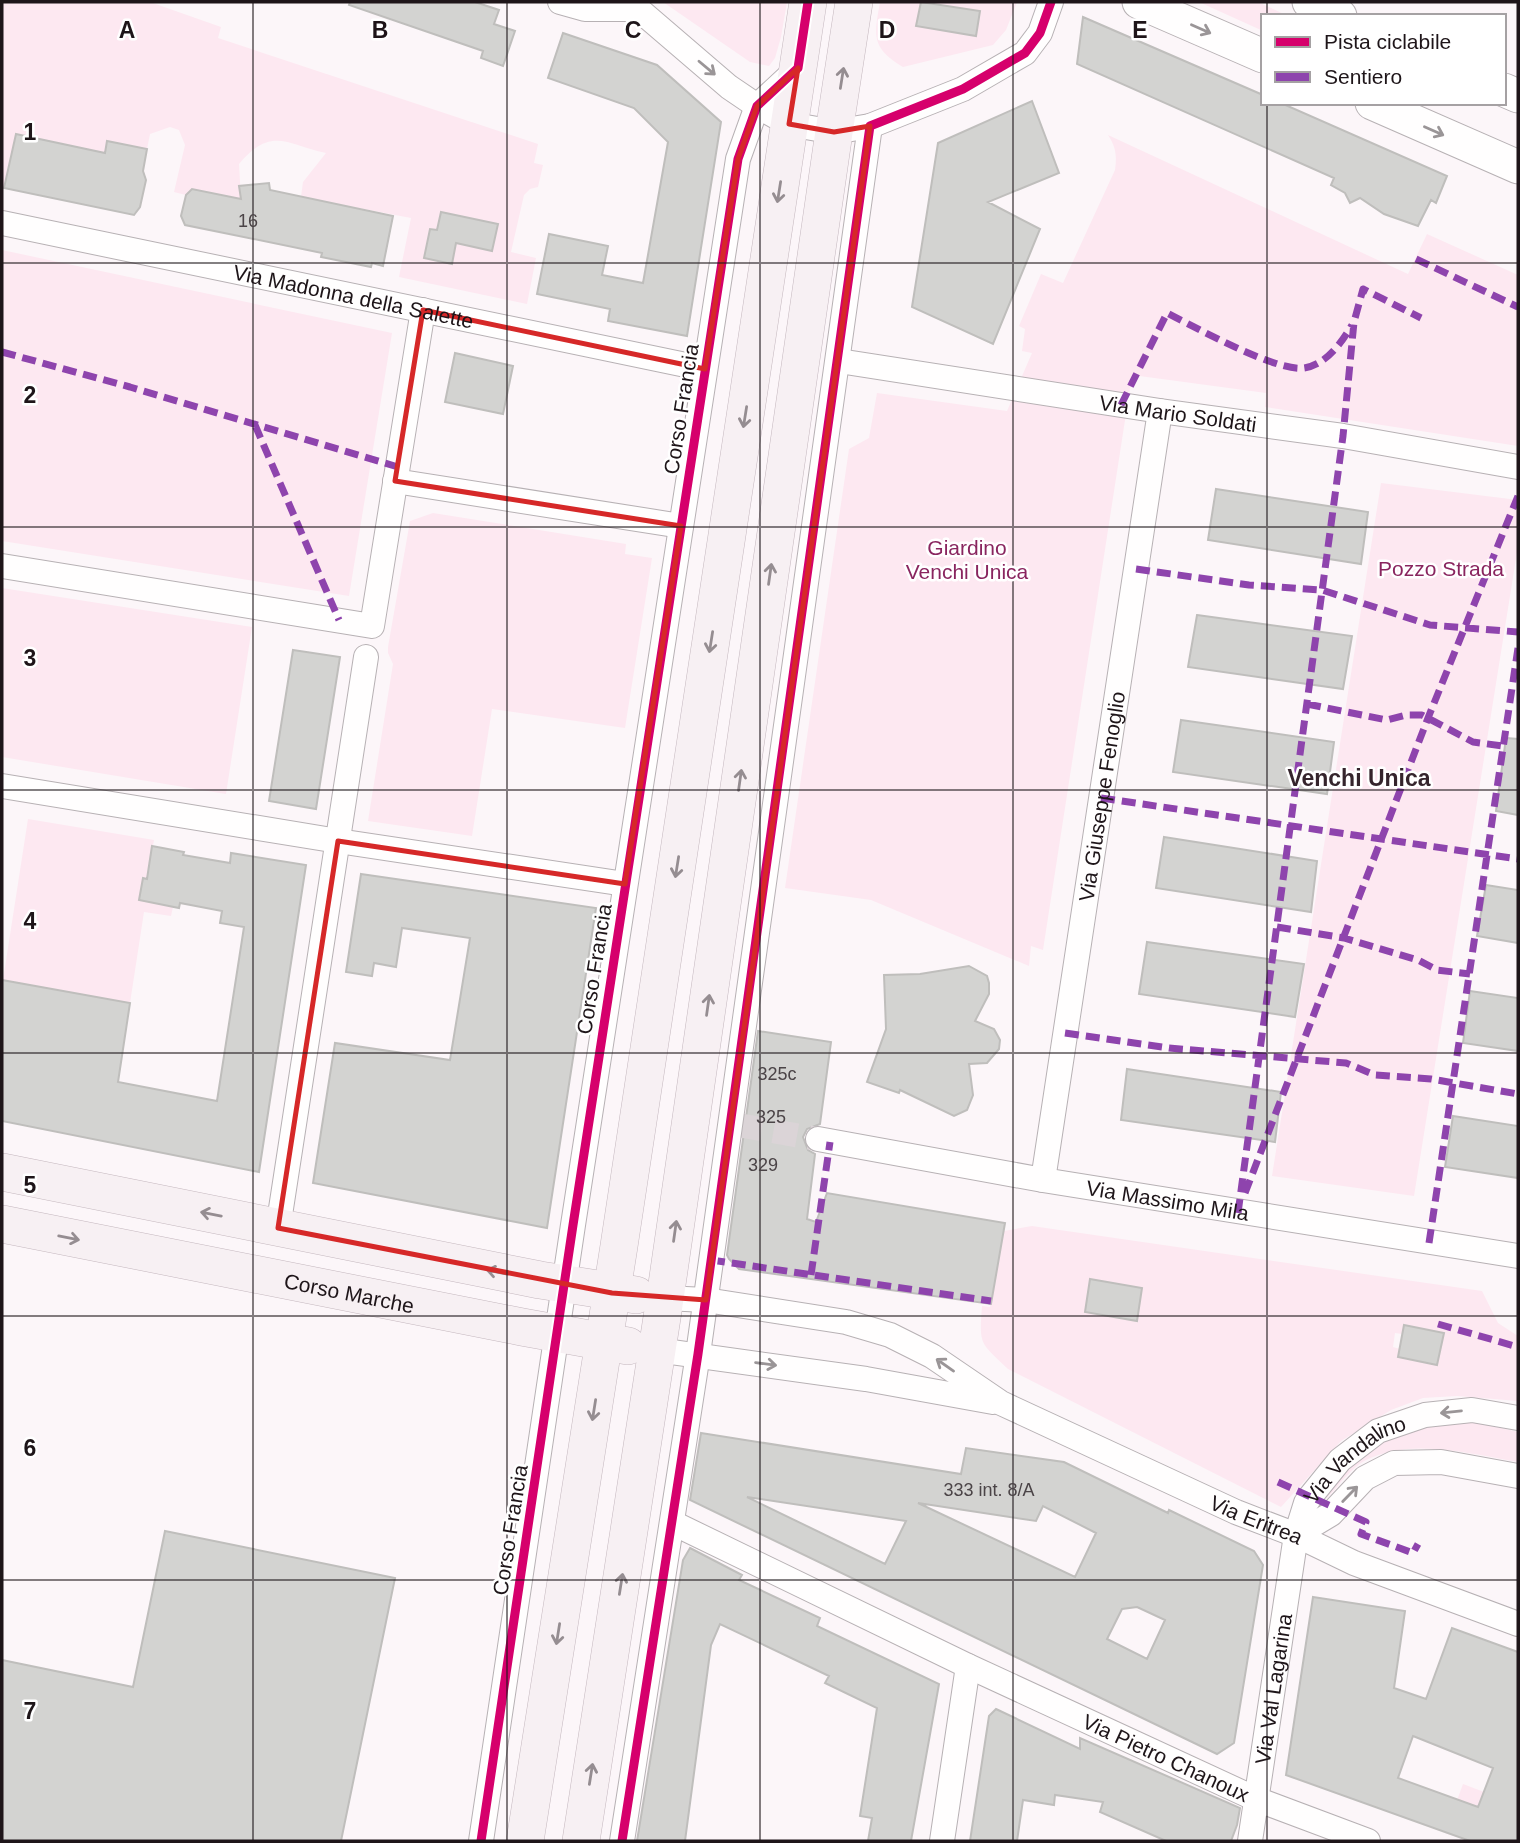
<svg xmlns="http://www.w3.org/2000/svg" width="1520" height="1843" font-family="Helvetica,sans-serif">
<style>
.green{fill:#fde8f1;fill-rule:evenodd}
.building{fill:#d3d3d1;stroke:#bfbebc;stroke-width:2;fill-rule:evenodd}
.lines{fill:none;stroke-linecap:round;stroke-linejoin:round}
.minor-tunnel{stroke:#dbd4d7;stroke-width:24;stroke-dasharray:24 12;stroke-linecap:butt}
.minor-casing{stroke:#b7b1b4;stroke-width:26}
.secondary-casing{stroke:#b7b1b4;stroke-width:35}
.primary-casing{stroke:#c4b7be;stroke-width:38}
.minor{stroke:#fffefe;stroke-width:24}
.secondary{stroke:#fffefe;stroke-width:33}
.primary{stroke:#f7f0f3;stroke-width:37}
.quiet{stroke:#8e44ad;stroke-width:7;stroke-dasharray:14 7;stroke-linecap:butt}
.cycleway-casing{stroke:#fff;stroke-width:13}
.cycleway{stroke:#d6006c;stroke-width:9}
.oneway{stroke:#9a9597}
.oneway2{stroke:#958d91}
.marked{fill:none;stroke:#d62828;stroke-width:5;stroke-linejoin:round}
.grid{fill:none;stroke:#1e1519;stroke-width:2;stroke-opacity:0.55}
.labels{text-anchor:middle;dominant-baseline:central;stroke-width:5;stroke-linejoin:round;paint-order:stroke}
.number-label{font-size:18px;fill:#4b4447}
.street-label{font-size:21px;fill:#1e1519;stroke:#fff}
.park-label{font-size:21px;fill:#89255f;stroke:#fff}
.neighbourhood-label{font-size:23px;font-weight:bold;fill:#35242c;stroke:#fff}
.grid-label{font-size:23px;text-anchor:middle;font-weight:bold;fill:#1e1519;stroke:#fff;stroke-width:5;stroke-linejoin:round;paint-order:stroke}
</style>
<rect width="100%" height="100%" fill="#fcf6f9"/>
<path class="green" d="M 2,2 L 150,2 L 221,27 L 218,38 L 538,144 L 534,163 L 543,165 L 538,187 L 530,189 L 524,195 L 511,252 L 536,258 L 527,304 L 399,277 L 411,218 L 301,197 L 303,182 L 326,153 C 287,145 272,125 239,164 L 241,199 L 192,189 L 186,195 L 174,192 L 185,145 L 179,130 L 170,127 L 150,134 L 147,149 L 108,142 L 105,153 L 16,134 L 2,193 Z
M 663,2 L 787,2 L 781,37 L 775,58 L 769,66 L 750,62 Z
M 880,2 L 1017,2 L 1006,30 L 993,45 L 903,67 C 871,48 874,36 880,2 Z
M 1199,2 L 1258,2 L 1288,16 L 1263,16 L 1263,31 Z
M 1108,135 L 1408,274 L 1427,234 L 1518,275 L 1518,446 L 1265,407 L 1266,393 L 1132,375 L 1043,950 L 1031,946 L 1029,966 L 871,900 L 785,888 L 849,449 L 869,438 L 877,393 L 1007,411 L 1032,353 L 1022,351 L 1025,329 L 1019,326 L 1041,274 L 1063,283 L 1115,170 C 1117,156 1116,147 1108,135 Z
M 2,250 L 392,333 L 349,596 L 2,541 Z
M 1381,483 L 1518,500 L 1518,546 L 1414,1196 L 1272,1176 Z
M 433,513 L 626,544 L 625,554 L 652,558 L 625,728 L 492,709 L 472,836 L 368,821 L 393,664 L 388,653 L 388,647 L 410,521 Z
M 2,588 L 252,627 L 226,794 L 2,757 Z
M 28,819 L 154,840 L 147,879 L 143,878 L 139,900 L 173,907 L 171,916 L 144,912 L 130,1003 L 3,980 Z
M 1032,1226 L 1482,1291 L 1498,1323 L 1518,1336 L 1518,1401 L 1457,1396 L 1423,1398 L 1391,1410 L 1341,1441 L 1281,1507 L 1008,1369 C 980,1342 979,1346 982,1306 L 990,1307 L 1004,1231 ZM 1090,1280 L 1141,1288 L 1137,1321 L 1085,1312 ZM 1404,1325 L 1444,1333 L 1437,1364 L 1398,1357 L 1400,1349 L 1393,1347 L 1395,1333 L 1402,1334 Z
M 1474,1421 L 1518,1432 L 1518,1462 C 1471,1454 1412,1437 1366,1460 C 1350,1468 1339,1486 1327,1498 L 1322,1496 C 1343,1469 1371,1445 1403,1432 C 1424,1424 1452,1424 1474,1421 Z
M 1463,1784 L 1484,1792 L 1466,1840 L 1445,1833 Z"/>
<path class="building" d="M 350,2 L 475,2 L 499,10 L 494,24 L 515,31 L 503,66 L 481,58 L 483,51 L 349,5 Z
M 921,2 L 980,11 L 976,36 L 916,26 Z
M 1083,17 L 1263,95 L 1263,103 L 1281,103 L 1447,176 L 1436,203 L 1431,200 L 1418,226 L 1384,214 L 1360,198 L 1350,203 L 1345,193 L 1331,185 L 1334,178 L 1077,64 Z
M 563,33 L 657,65 L 721,122 L 687,336 L 608,321 L 610,309 L 537,294 L 549,234 L 608,246 L 602,275 L 643,283 L 668,142 L 634,108 L 548,78 Z
M 1032,101 L 1059,173 L 988,202 L 1040,229 L 993,344 L 912,307 L 938,143 Z
M 16,134 L 105,153 L 107,141 L 147,149 L 143,171 L 146,180 L 140,207 L 134,215 L 4,188 Z
M 269,183 L 270,190 L 393,216 L 383,266 L 372,263 L 371,267 L 321,257 L 322,253 L 185,225 L 181,216 L 186,195 L 192,189 L 241,199 L 239,186 Z
M 441,212 L 498,224 L 492,251 L 456,243 L 452,264 L 424,258 L 430,229 L 437,230 Z
M 455,353 L 513,366 L 503,414 L 445,402 Z
M 1216,489 L 1368,512 L 1361,564 L 1208,540 Z
M 1197,615 L 1352,636 L 1343,689 L 1188,667 Z
M 293,650 L 340,657 L 316,809 L 269,801 Z
M 1181,720 L 1334,742 L 1327,794 L 1173,772 Z
M 1506,738 L 1518,739 L 1518,815 L 1496,811 Z
M 1164,837 L 1317,861 L 1311,912 L 1156,888 Z
M 152,846 L 184,852 L 183,855 L 230,863 L 231,853 L 306,865 L 259,1172 L 2,1121 L 2,980 L 130,1003 L 118,1082 L 217,1101 L 244,927 L 220,923 L 222,911 L 180,903 L 179,908 L 139,900 L 143,878 L 147,879 Z
M 361,874 L 596,908 L 547,1228 L 313,1183 L 335,1043 L 450,1060 L 470,938 L 402,928 L 396,967 L 374,963 L 372,976 L 346,972 Z
M 1486,885 L 1518,890 L 1518,943 L 1477,936 Z
M 1147,942 L 1304,964 L 1295,1017 L 1139,994 Z
M 969,966 L 987,976 L 989,983 L 989,994 L 975,1021 L 994,1029 L 1000,1040 L 999,1049 L 987,1063 L 969,1064 L 973,1095 L 967,1110 L 954,1116 L 900,1090 L 899,1093 L 867,1082 L 886,1029 L 884,975 L 920,974 Z
M 1470,991 L 1518,998 L 1518,1051 L 1463,1043 Z
M 758,1031 L 831,1042 L 820,1124 L 807,1129 L 803,1137 L 808,1150 L 815,1154 L 807,1219 L 816,1222 L 827,1193 L 1005,1223 L 991,1304 L 739,1269 L 729,1259 L 727,1255 Z
M 1127,1069 L 1281,1092 L 1275,1142 L 1121,1120 Z
M 1453,1116 L 1518,1126 L 1518,1178 L 1445,1167 Z
M 1090,1279 L 1142,1288 L 1137,1321 L 1085,1312 Z
M 1404,1325 L 1444,1333 L 1437,1365 L 1398,1357 Z
M 701,1433 L 961,1474 L 966,1448 L 1064,1462 L 1168,1513 L 1169,1510 L 1254,1551 L 1263,1565 L 1234,1743 L 1217,1754 L 690,1500 ZM 747,1497 L 906,1521 L 885,1564 ZM 918,1503 L 1036,1521 L 1043,1506 L 1096,1533 L 1075,1577 ZM 1137,1607 L 1165,1620 L 1147,1659 L 1107,1639 L 1122,1609 Z
M 165,1531 L 395,1578 L 341,1841 L 2,1841 L 2,1660 L 133,1687 Z
M 690,1548 L 742,1575 L 739,1580 L 820,1618 L 817,1626 L 939,1684 L 911,1841 L 868,1841 L 872,1818 L 860,1816 L 877,1708 L 825,1683 L 829,1676 L 720,1624 L 711,1645 L 685,1841 L 637,1841 L 683,1560 Z
M 1313,1597 L 1405,1611 L 1394,1688 L 1426,1699 L 1452,1628 L 1518,1652 L 1518,1841 L 1470,1841 L 1286,1775 ZM 1413,1736 L 1493,1768 L 1478,1807 L 1398,1778 Z
M 996,1709 L 1080,1749 L 1080,1738 L 1240,1808 L 1237,1825 L 1231,1841 L 1166,1841 L 1100,1812 L 1103,1802 L 1055,1795 L 1054,1805 L 1023,1800 L 1017,1841 L 970,1841 L 989,1716 Z"/>
<g class="lines">
<path class="minor-tunnel" d="M 738,1125 L 818,1139"/>
<defs>
<g id="minor">
<path d="M 560,2 L 585,9 L 638,9"/>
<path d="M 633,2 L 638,9 L 729,87 L 757,106 L 789,124 L 834,132 L 870,126 L 963,89 L 1025,53 L 1040,33 L 1051,2"/>
<path id="s1" d="M 2,223 L 705,369"/>
<path id="s2" d="M 839,361 L 1160,411 L 1343,436 L 1518,467"/>
<path d="M 395,481 L 681,526"/>
<path d="M 2,566 L 372,626 L 423,310"/>
<path d="M 2,786 L 338,841 L 625,884"/>
<path id="s3" d="M 818,1139 L 1043,1180 L 1518,1256"/>
<path id="s4" d="M 1043,1180 L 1160,411"/>
<path d="M 278,1228 L 366,657"/>
<path id="s5" d="M 665,1298 L 706,1300 L 846,1322 L 890,1335 L 932,1356 L 1001,1403 L 1236,1512 L 1296,1535 L 1354,1563 L 1518,1624"/>
<path d="M 657,1350 L 866,1379 L 993,1402"/>
<path id="s6" d="M 673,1523 L 968,1666 L 1256,1799 L 1368,1841"/>
<path d="M 1296,1535 L 1331,1514 L 1365,1478 L 1394,1463 L 1441,1462 L 1518,1476"/>
<path d="M 481,1841 L 573,1225 L 738,159 L 757,106 L 798,68"/>
<path d="M 622,1841 L 698,1354 L 870,126"/>
<path d="M 942,1841 L 968,1666"/>
<path id="s7" d="M 1250,1841 L 1296,1535 L 1306,1503 L 1310,1497 L 1340,1460 L 1378,1431 L 1425,1415 L 1472,1410 L 1518,1418"/>
</g>
<path id="secondary" d="M 1139,2 L 1263,56
M 1309,2 L 1340,16
M 1504,90 L 1518,96
M 1372,103 L 1518,167"/>
<g id="primary">
<path d="M 2,1172 L 540,1280 L 636,1295"/>
<path id="s8" d="M 2,1224 L 522,1327 L 628,1346"/>
<path d="M 525,1841 L 619,1246 L 808,2"/>
<path d="M 581,1841 L 665,1298 L 834,132 L 854,2"/>
</g>
</defs>
<use href="#minor" class="minor-casing"/>
<use href="#secondary" class="secondary-casing"/>
<use href="#primary" class="primary-casing"/>
<use href="#minor" class="minor"/>
<use href="#secondary" class="secondary"/>
<use href="#primary" class="primary"/>
<path class="quiet" d="M 1416,259 L 1518,307
M 2,352 L 130,387 L 398,467
M 1121,405 L 1167,313 C 1195,327 1276,372 1304,368 C 1326,365 1342,342 1352,325
M 255,425 L 339,620
M 1136,569 L 1249,585 L 1322,590 L 1430,625 L 1518,632
M 1307,704 L 1387,720 L 1406,715 L 1422,715 L 1473,742 L 1503,746
M 1101,798 L 1518,859
M 1277,927 L 1344,938 L 1418,960 L 1437,970 L 1470,974
M 1065,1033 L 1169,1048 L 1346,1063 L 1375,1075 L 1431,1079 L 1518,1094
M 1245,1193 L 1428,718 L 1518,496
M 1238,1213 L 1343,436 L 1354,322 L 1363,289 L 1421,318
M 1429,1243 L 1518,648
M 711,1260 L 991,1301
M 811,1275 L 830,1142
M 1438,1324 L 1518,1347
M 1278,1482 L 1366,1522 L 1361,1534 L 1413,1553 L 1418,1544"/>
<defs>
<path id="cycleway" d="M 481,1841 L 573,1225 L 738,159 L 757,106 L 798,68 L 808,2
M 622,1841 L 698,1354 L 870,126 L 963,89 L 1025,53 L 1040,33 L 1051,2"/>
</defs>
<use href="#cycleway" class="cycleway-casing"/>
<use href="#cycleway" class="cycleway"/>
</g>
<defs><path id="oneway-shaft" d="M-6 0H5M1.5-3L5.5 0L1.5 3" fill="none" stroke-width="1.6" stroke-linecap="round" stroke-linejoin="round" transform="scale(1.75)"/></defs>
<g class="oneway">
<use href="#oneway-shaft" transform="translate(1201 29) rotate(24)"/>
<use href="#oneway-shaft" transform="translate(707 68) rotate(40)"/>
<use href="#oneway-shaft" transform="translate(1434 131) rotate(24)"/>
<use href="#oneway-shaft" transform="translate(766 1364) rotate(8)"/>
<use href="#oneway-shaft" transform="translate(945 1365) rotate(-145)"/>
<use href="#oneway-shaft" transform="translate(1451 1412) rotate(174)"/>
<use href="#oneway-shaft" transform="translate(1350 1494) rotate(-46)"/>
</g>
<g class="oneway2">
<use href="#oneway-shaft" transform="translate(842 78) rotate(-81)"/>
<use href="#oneway-shaft" transform="translate(779 192) rotate(99)"/>
<use href="#oneway-shaft" transform="translate(745 417) rotate(99)"/>
<use href="#oneway-shaft" transform="translate(770 574) rotate(-82)"/>
<use href="#oneway-shaft" transform="translate(711 642) rotate(99)"/>
<use href="#oneway-shaft" transform="translate(740 780) rotate(-82)"/>
<use href="#oneway-shaft" transform="translate(677 867) rotate(99)"/>
<use href="#oneway-shaft" transform="translate(708 1005) rotate(-82)"/>
<use href="#oneway-shaft" transform="translate(211 1214) rotate(-169)"/>
<use href="#oneway-shaft" transform="translate(675 1231) rotate(-82)"/>
<use href="#oneway-shaft" transform="translate(69 1238) rotate(11)"/>
<use href="#oneway-shaft" transform="translate(497 1272) rotate(-169)"/>
<use href="#oneway-shaft" transform="translate(594 1410) rotate(99)"/>
<use href="#oneway-shaft" transform="translate(621 1584) rotate(-81)"/>
<use href="#oneway-shaft" transform="translate(558 1634) rotate(99)"/>
<use href="#oneway-shaft" transform="translate(591 1774) rotate(-81)"/>
</g>
<path class="marked" d="M 798,68 L 789,124 L 834,132 L 870,126 L 706,1300 L 612,1293 L 278,1228 L 338,841 L 625,884 L 681,526 L 395,481 L 423,310 L 705,369 L 738,159 L 757,106 Z"/>
<path class="grid" d="M 253,2 L 253,1841M 507,2 L 507,1841M 760,2 L 760,1841M 1013,2 L 1013,1841M 1267,2 L 1267,16M 1267,103 L 1267,1841M 2,263 L 1518,263M 2,527 L 1518,527M 2,790 L 1518,790M 2,1053 L 1518,1053M 2,1316 L 1518,1316M 2,1580 L 1518,1580"/>
<g class="labels">
<g class="number-label">
<text x="248" y="221">16</text>
<text x="777" y="1074">325c</text>
<text x="771" y="1117">325</text>
<text x="763" y="1165">329</text>
<text x="989" y="1490">333 int. 8/A</text>
</g>
<g class="street-label">
<text stroke="none"><textPath href="#s1" startOffset="359">Via Madonna della Salette</textPath></text>
<text transform="translate(681 409) rotate(-81)">Corso Francia</text>
<text stroke="none"><textPath href="#s2" startOffset="343">Via Mario Soldati</textPath></text>
<text stroke="none"><textPath href="#s4" startOffset="388">Via Giuseppe Fenoglio</textPath></text>
<text transform="translate(594 969) rotate(-81)">Corso Francia</text>
<text stroke="none"><textPath href="#s3" startOffset="355">Via Massimo Mila</textPath></text>
<text stroke="none"><textPath href="#s8" startOffset="354">Corso Marche</textPath></text>
<text stroke="none"><textPath href="#s7" startOffset="410">Via Vandalino</textPath></text>
<text stroke="none"><textPath href="#s5" startOffset="640">Via Eritrea</textPath></text>
<text transform="translate(510 1530) rotate(-81)">Corso Francia</text>
<text stroke="none"><textPath href="#s7" startOffset="154">Via Val Lagarina</textPath></text>
<text stroke="none"><textPath href="#s6" startOffset="546">Via Pietro Chanoux</textPath></text>
</g>
<g class="park-label">
<text x="967" y="547">Giardino<tspan x="967" dy="24">Venchi Unica</tspan></text>
<text x="1441" y="568">Pozzo Strada</text>
</g>
<g class="neighbourhood-label">
<text x="1359" y="778">Venchi Unica</text>
</g>
</g>
<g class="grid-label">
<text x="127" y="38">A</text>
<text x="380" y="38">B</text>
<text x="633" y="38">C</text>
<text x="887" y="38">D</text>
<text x="1140" y="38">E</text>
<text x="30" y="140">1</text>
<text x="30" y="403">2</text>
<text x="30" y="666">3</text>
<text x="30" y="929">4</text>
<text x="30" y="1193">5</text>
<text x="30" y="1456">6</text>
<text x="30" y="1719">7</text>
</g>
<rect width="1520" height="1843" fill="none" stroke="#1e1519" stroke-width="7"/>
<rect x="1261" y="14" width="245" height="91" fill="#ffffff" stroke="#a5a1a3" stroke-width="2"/>
<rect x="1275" y="37" width="35" height="10" fill="#d6006c" stroke="#a5a1a3" stroke-width="2"/>
<text x="1324" y="49" font-size="21" fill="#1e1519">Pista ciclabile</text>
<rect x="1275" y="72" width="35" height="10" fill="#8e44ad" stroke="#a5a1a3" stroke-width="2"/>
<text x="1324" y="84" font-size="21" fill="#1e1519">Sentiero</text>
</svg>
